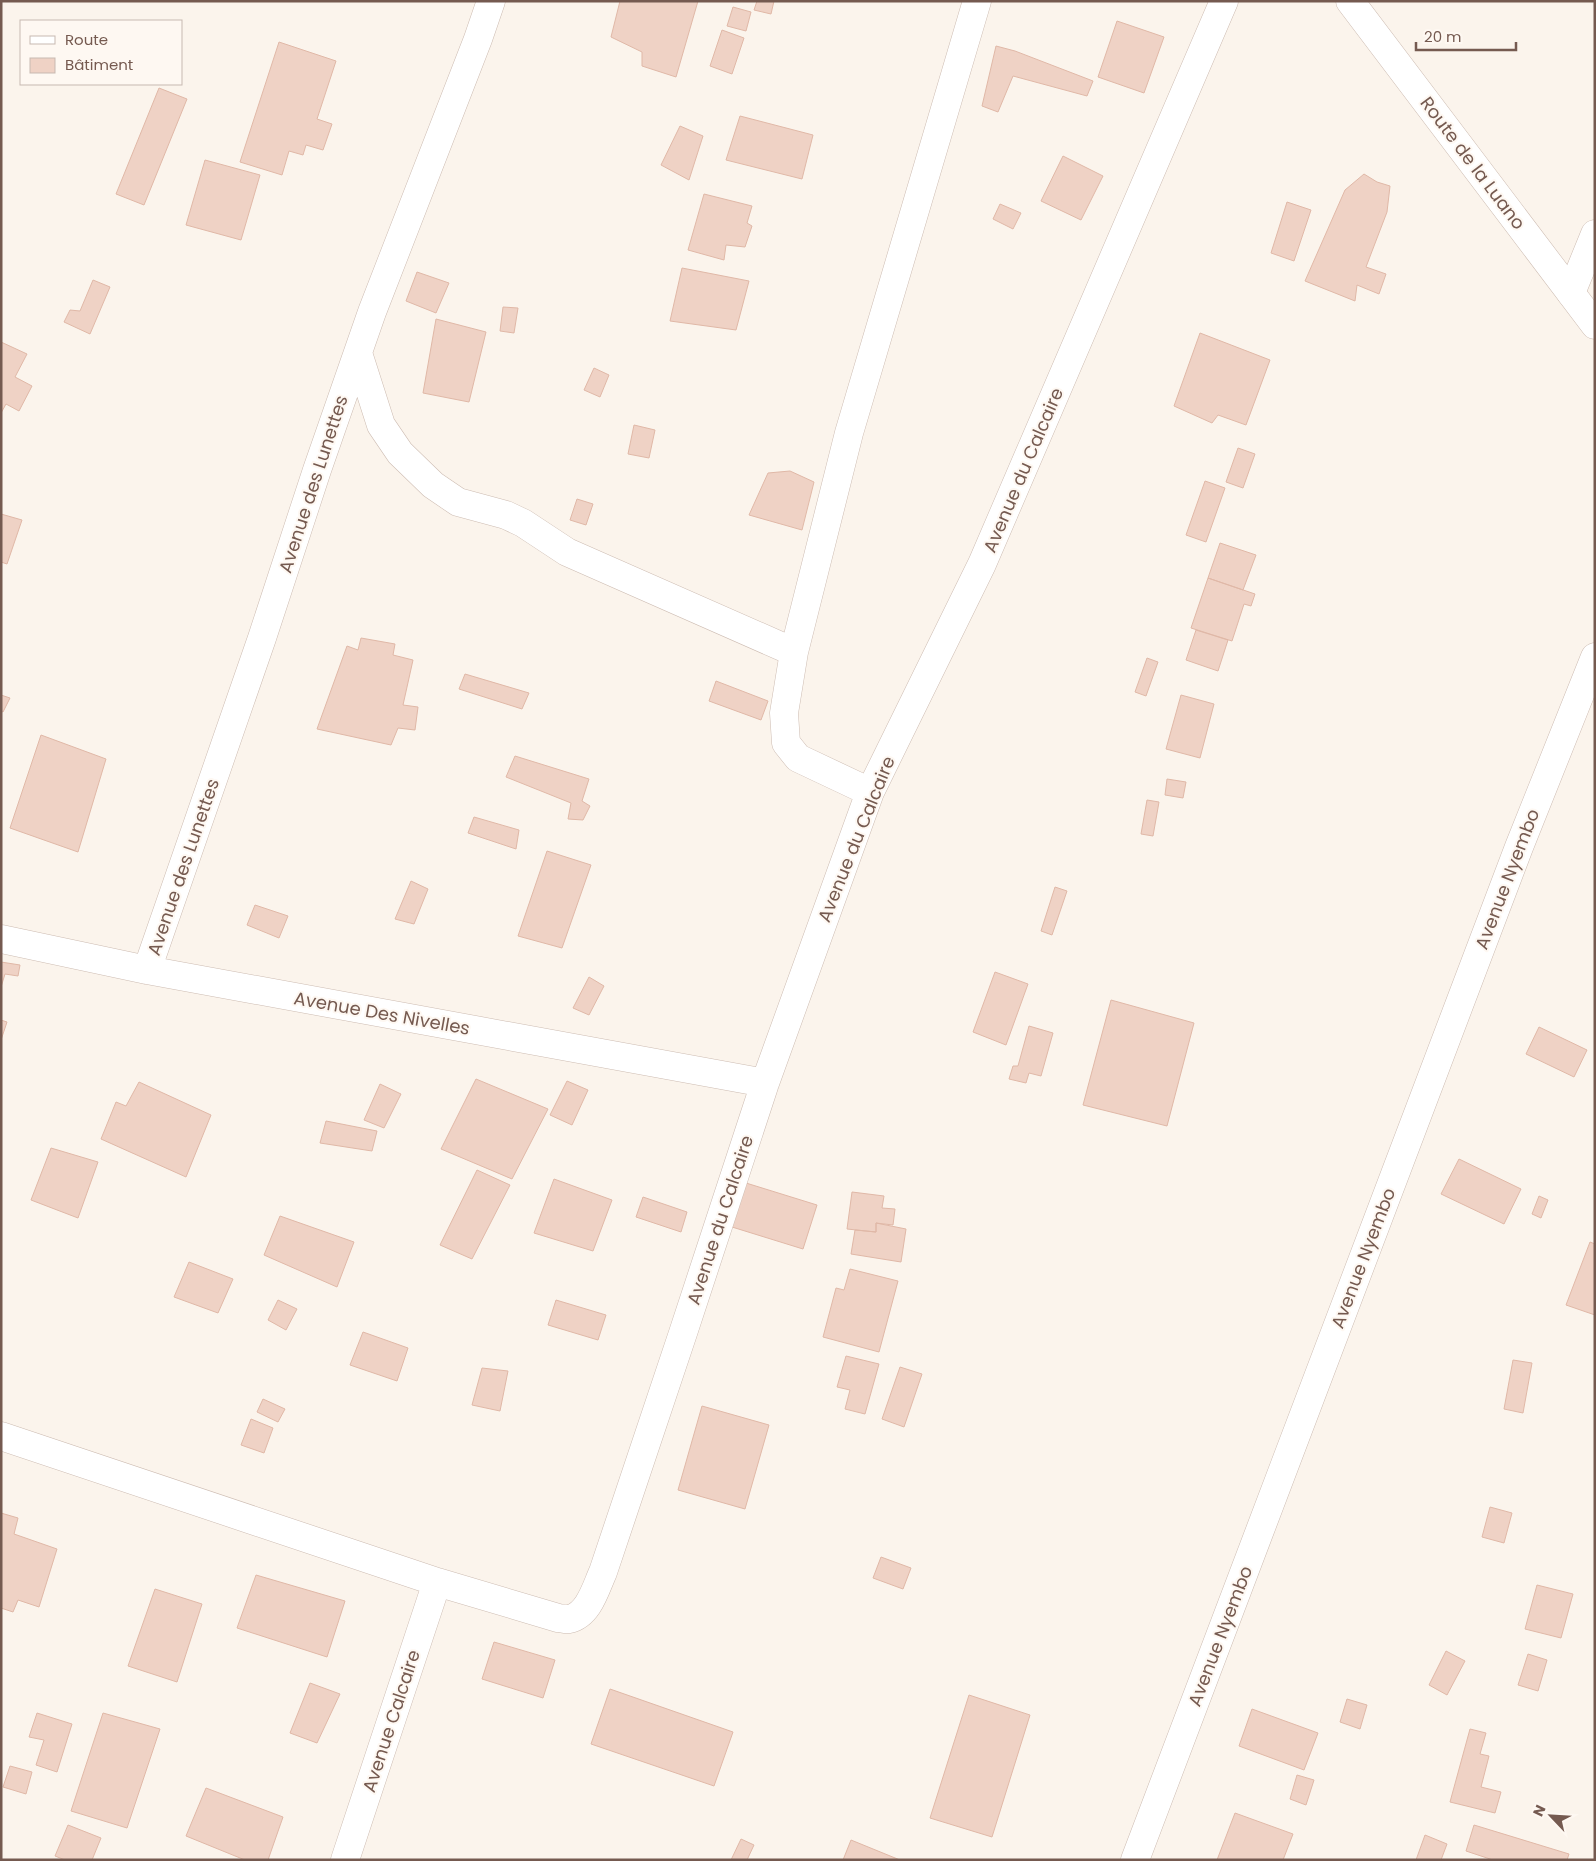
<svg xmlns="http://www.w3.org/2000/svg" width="1596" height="1861" font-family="Poppins,sans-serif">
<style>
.building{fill:#efd2c5;stroke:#e0b8a7}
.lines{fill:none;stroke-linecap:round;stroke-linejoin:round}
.minor-casing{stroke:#cdbcb2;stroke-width:29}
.tertiary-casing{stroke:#cdbcb2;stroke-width:29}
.minor{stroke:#fff;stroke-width:28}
.tertiary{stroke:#fff;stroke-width:28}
.labels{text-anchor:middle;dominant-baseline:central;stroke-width:4;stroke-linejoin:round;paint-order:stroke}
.street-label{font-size:18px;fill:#755a50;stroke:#fef8f2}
</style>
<rect width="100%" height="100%" fill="#fbf4ec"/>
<path class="building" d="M 620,1 L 698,1 L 676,77 L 642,66 L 642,52 L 611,37 Z
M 757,1 L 774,1 L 771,14 L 754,10 Z
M 733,7 L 751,12 L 746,31 L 727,26 Z
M 1117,21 L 1164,37 L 1144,93 L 1098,77 Z
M 722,30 L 744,38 L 732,74 L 710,66 Z
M 279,42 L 336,61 L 317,119 L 332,124 L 323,150 L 306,145 L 303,155 L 289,151 L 282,175 L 240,162 Z
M 996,46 L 1015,51 L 1093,81 L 1087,96 L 1013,76 L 998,112 L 982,106 Z
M 159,88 L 187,99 L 144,205 L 116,194 Z
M 740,116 L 813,135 L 802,179 L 726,160 Z
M 680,126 L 703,136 L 689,180 L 661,165 Z
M 1063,156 L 1103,176 L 1081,220 L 1041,201 Z
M 205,160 L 260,175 L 241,240 L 186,225 Z
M 1364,174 L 1377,182 L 1390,186 L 1387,212 L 1366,267 L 1386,274 L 1379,294 L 1357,285 L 1355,301 L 1305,281 L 1345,190 Z
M 704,194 L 752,206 L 747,223 L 752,226 L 745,247 L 726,245 L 724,260 L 688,250 Z
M 1287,202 L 1311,210 L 1294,261 L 1271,253 Z
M 1000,204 L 1021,213 L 1013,229 L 993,219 Z
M 682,268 L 749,281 L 736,330 L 670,321 Z
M 417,272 L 449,283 L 436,313 L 406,301 Z
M 93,280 L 110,287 L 90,334 L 64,322 L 70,310 L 80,311 Z
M 503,307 L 518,308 L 514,333 L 500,331 Z
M 436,319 L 486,332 L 469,402 L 423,393 Z
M 1200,333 L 1270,360 L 1246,425 L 1218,415 L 1212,423 L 1174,406 Z
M 1,342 L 27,354 L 15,377 L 32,386 L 19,411 L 6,404 L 1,413 Z
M 594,368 L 609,375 L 600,397 L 584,390 Z
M 634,425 L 655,430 L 649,458 L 628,454 Z
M 1238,448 L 1255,454 L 1243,488 L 1226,482 Z
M 790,471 L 814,482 L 802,530 L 749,515 L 768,473 Z
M 1205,481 L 1225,488 L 1206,542 L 1186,535 Z
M 577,499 L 593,504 L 586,525 L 570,520 Z
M 1,514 L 22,520 L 7,564 L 1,562 Z
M 1220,543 L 1256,555 L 1243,590 L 1208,578 Z
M 1208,578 L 1255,594 L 1251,606 L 1244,604 L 1232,641 L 1191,628 Z
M 1196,630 L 1228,640 L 1218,671 L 1186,660 Z
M 361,638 L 395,644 L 393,655 L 413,660 L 403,705 L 418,707 L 415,730 L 398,728 L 391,745 L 317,729 L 347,646 L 358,650 Z
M 1147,658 L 1158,662 L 1146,696 L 1135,692 Z
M 465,674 L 529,693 L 522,709 L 459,689 Z
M 716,681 L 768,701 L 761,720 L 709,701 Z
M 1,695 L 10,698 L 3,712 L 1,711 Z
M 1181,695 L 1214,704 L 1200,758 L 1166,749 Z
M 41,735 L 106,759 L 78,852 L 10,828 Z
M 515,756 L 589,779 L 582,801 L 590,806 L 583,820 L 568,819 L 571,803 L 506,777 Z
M 1167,779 L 1186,782 L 1183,798 L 1165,795 Z
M 1147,800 L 1159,802 L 1153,836 L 1141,834 Z
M 474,817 L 519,830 L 516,849 L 468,833 Z
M 547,851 L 591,865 L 562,948 L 518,936 Z
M 411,881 L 428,889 L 414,924 L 395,919 Z
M 1055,887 L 1067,891 L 1052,935 L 1041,931 Z
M 255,905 L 288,916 L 279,938 L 247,925 Z
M 1,962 L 20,965 L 18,976 L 5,974 L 1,987 Z
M 995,972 L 1028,984 L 1006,1045 L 973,1032 Z
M 589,977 L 604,986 L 589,1015 L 573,1008 Z
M 1111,1000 L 1194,1023 L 1167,1126 L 1083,1105 Z
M 1,1020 L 7,1022 L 1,1040 Z
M 1029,1026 L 1053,1033 L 1041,1076 L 1029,1073 L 1026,1083 L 1009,1079 L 1013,1066 L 1018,1066 Z
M 1539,1027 L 1587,1050 L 1574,1077 L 1526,1054 Z
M 476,1079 L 548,1109 L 512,1179 L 441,1149 Z
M 567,1081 L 588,1090 L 572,1125 L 550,1115 Z
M 139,1082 L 211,1115 L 186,1177 L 101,1139 L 116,1102 L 126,1106 Z
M 380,1084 L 401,1094 L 384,1128 L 364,1120 Z
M 326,1121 L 377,1131 L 372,1151 L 320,1143 Z
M 51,1148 L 98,1162 L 78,1218 L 31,1200 Z
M 1459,1159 L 1521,1189 L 1504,1224 L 1441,1194 Z
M 477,1170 L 510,1185 L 472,1259 L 440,1245 Z
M 554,1179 L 612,1200 L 593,1251 L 534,1233 Z
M 746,1183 L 817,1205 L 803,1249 L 732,1227 Z
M 852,1192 L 884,1196 L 882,1208 L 895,1209 L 893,1225 L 876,1223 L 876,1232 L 847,1229 Z
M 1539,1196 L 1548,1200 L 1541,1218 L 1532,1214 Z
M 643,1197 L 687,1212 L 681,1232 L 636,1217 Z
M 280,1216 L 354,1242 L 337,1287 L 264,1255 Z
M 876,1223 L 906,1229 L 901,1262 L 851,1254 L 855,1230 L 876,1232 Z
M 1590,1242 L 1595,1244 L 1595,1315 L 1566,1305 Z
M 189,1262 L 233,1279 L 218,1313 L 174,1297 Z
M 850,1269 L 898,1281 L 879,1352 L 823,1337 L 836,1288 L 844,1290 Z
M 278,1300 L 297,1309 L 286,1330 L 268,1320 Z
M 556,1300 L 606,1315 L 598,1340 L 548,1325 Z
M 363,1332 L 408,1348 L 397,1381 L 350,1365 Z
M 846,1356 L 879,1364 L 865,1414 L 845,1409 L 850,1390 L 837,1387 Z
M 1513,1360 L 1532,1363 L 1523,1413 L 1504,1409 Z
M 900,1367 L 922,1374 L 904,1427 L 882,1419 Z
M 482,1368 L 508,1371 L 500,1411 L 472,1405 Z
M 263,1399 L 285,1409 L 278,1422 L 257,1412 Z
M 702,1406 L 769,1425 L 745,1509 L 678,1490 Z
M 251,1419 L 273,1428 L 264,1453 L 241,1445 Z
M 1490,1507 L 1512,1513 L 1504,1543 L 1482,1537 Z
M 1,1513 L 18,1518 L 14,1534 L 57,1549 L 39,1607 L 18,1600 L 13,1612 L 1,1608 Z
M 881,1557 L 911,1568 L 903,1589 L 873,1578 Z
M 256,1575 L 345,1601 L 327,1657 L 237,1628 Z
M 1537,1585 L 1573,1594 L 1561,1638 L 1525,1629 Z
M 155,1589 L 202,1604 L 177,1682 L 128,1666 Z
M 494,1642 L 555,1660 L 543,1698 L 482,1679 Z
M 1446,1651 L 1465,1661 L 1447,1695 L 1429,1685 Z
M 1528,1654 L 1547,1660 L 1538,1691 L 1518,1685 Z
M 310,1683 L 340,1694 L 317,1743 L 290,1733 Z
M 610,1689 L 733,1732 L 714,1786 L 591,1744 Z
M 969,1695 L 1030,1715 L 992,1837 L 930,1818 Z
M 1347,1699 L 1367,1705 L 1360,1729 L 1340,1722 Z
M 1252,1709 L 1318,1733 L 1304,1770 L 1239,1746 Z
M 37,1713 L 72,1724 L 57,1772 L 36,1765 L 44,1740 L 29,1737 Z
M 103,1713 L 160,1729 L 127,1828 L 71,1811 Z
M 1470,1729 L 1486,1733 L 1480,1754 L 1489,1756 L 1481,1787 L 1501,1792 L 1495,1813 L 1450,1802 Z
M 10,1766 L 32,1772 L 26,1794 L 3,1787 Z
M 1297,1775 L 1314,1780 L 1306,1805 L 1290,1799 Z
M 206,1788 L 283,1817 L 268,1860 L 245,1860 L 186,1836 Z
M 1235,1813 L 1293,1834 L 1283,1860 L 1217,1860 Z
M 68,1825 L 101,1838 L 92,1860 L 65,1860 L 55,1856 Z
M 1474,1825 L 1569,1854 L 1567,1860 L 1493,1860 L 1466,1851 Z
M 1425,1835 L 1447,1844 L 1441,1860 L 1416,1860 Z
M 741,1839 L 754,1845 L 747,1860 L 731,1860 Z
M 851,1840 L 900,1860 L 843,1860 Z"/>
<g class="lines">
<defs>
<path id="minor" d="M 1571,293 L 1595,234
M 358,353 L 381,425 L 400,453 L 433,485 L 458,502 L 506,515 L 523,523 L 567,552 L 794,652
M 870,792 L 798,758 L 786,743 L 784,713 L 794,652 L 849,433 L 977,1
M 1,939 L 147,970 L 765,1083
M 147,970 L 262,638 L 317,470 L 372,312 L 478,39 L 491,1
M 1,1436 L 437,1582 L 558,1618 C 561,1618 566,1620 569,1619 C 589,1615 596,1587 603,1572 L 683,1333 L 765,1083 L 870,792 L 982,564 L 1224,1
M 345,1860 L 437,1582
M 1135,1860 L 1519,847 L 1595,657"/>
<path id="tertiary" d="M 1350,1 L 1595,325"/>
</defs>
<use href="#minor" class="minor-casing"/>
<use href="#tertiary" class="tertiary-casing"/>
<use href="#minor" class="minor"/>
<use href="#tertiary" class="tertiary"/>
</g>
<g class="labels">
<g class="street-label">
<text transform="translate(1473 163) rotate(53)">Route de la Luano</text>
<text transform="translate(1023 470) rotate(-67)">Avenue du Calcaire</text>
<text transform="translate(313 484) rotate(-72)">Avenue des Lunettes</text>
<text transform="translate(856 839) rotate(-68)">Avenue du Calcaire</text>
<text transform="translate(183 867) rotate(-71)">Avenue des Lunettes</text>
<text transform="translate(1507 879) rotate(-69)">Avenue Nyembo</text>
<text transform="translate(382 1013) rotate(10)">Avenue Des Nivelles</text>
<text transform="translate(720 1220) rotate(-72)">Avenue du Calcaire</text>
<text transform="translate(1363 1258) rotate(-69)">Avenue Nyembo</text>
<text transform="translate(1220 1636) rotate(-69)">Avenue Nyembo</text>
<text transform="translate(391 1721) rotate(-72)">Avenue Calcaire</text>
</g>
</g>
<rect width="1596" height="1861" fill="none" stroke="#755a50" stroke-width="5"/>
<rect x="20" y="20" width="162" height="65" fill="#fef8f2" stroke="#c7b9b1"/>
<rect x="30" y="36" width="25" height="8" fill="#ffffff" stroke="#c7b9b1"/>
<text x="65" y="45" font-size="15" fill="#755a50">Route</text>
<rect x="30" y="58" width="25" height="15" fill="#efd2c5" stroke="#c7b9b1"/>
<text x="65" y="70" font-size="15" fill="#755a50">Bâtiment</text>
<g transform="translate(1551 1816) rotate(295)" stroke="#fef8f2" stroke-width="4" paint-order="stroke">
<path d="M0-4L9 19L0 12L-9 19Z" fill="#755a50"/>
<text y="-8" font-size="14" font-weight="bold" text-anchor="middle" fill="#755a50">N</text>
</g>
<path d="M1416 42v8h100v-8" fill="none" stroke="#755a50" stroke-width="2.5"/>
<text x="1424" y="42" font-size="15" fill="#755a50" stroke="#fef8f2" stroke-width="4" paint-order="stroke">20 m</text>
</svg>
